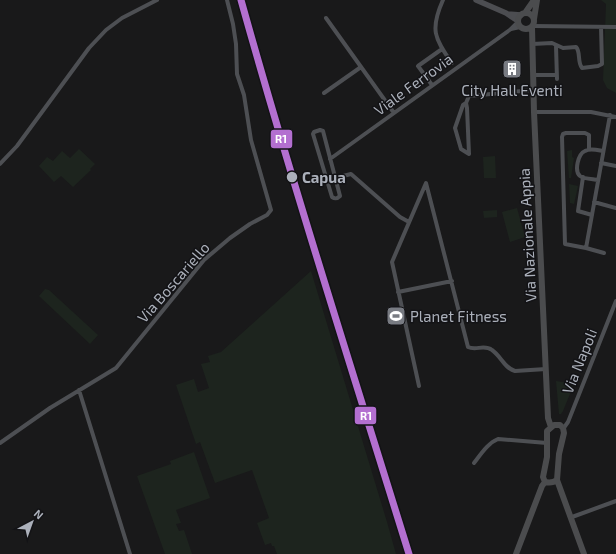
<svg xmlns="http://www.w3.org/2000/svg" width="616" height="554" font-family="'Exo 2',sans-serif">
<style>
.green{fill:#1d241e}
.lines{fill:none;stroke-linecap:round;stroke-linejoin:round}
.minor{stroke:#4d4f53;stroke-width:4}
.secondary{stroke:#4c4d51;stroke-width:5.5}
.primary{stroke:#4b4c4e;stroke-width:6}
.rail-1-casing{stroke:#131316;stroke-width:10}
.rail-1{stroke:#b36fd0;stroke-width:7}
.stop-dot{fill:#abb0ba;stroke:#131316;stroke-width:1.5}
.labels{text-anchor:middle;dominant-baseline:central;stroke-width:3;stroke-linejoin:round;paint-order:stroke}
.street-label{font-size:15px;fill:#abb0ba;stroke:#131316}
.poi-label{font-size:15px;fill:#abb0ba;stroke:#131316}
.stop-label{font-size:15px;font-weight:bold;fill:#abb0ba;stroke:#131316;text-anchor:start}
.line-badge{stroke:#131316;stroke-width:1.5}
.badge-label{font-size:11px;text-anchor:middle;font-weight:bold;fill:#fff}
</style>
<rect width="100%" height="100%" fill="#19191a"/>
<path class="green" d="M 601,0 L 616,0 L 616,93 L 607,88 L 603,80 L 606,4 Z
M 79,149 L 95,164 L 90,169 L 91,170 L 73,187 L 61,176 L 54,182 L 39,166 L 47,157 L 53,161 L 62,151 L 70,158 Z
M 572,150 L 572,157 L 574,158 L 571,178 L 569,178 L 567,151 Z
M 495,156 L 496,178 L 484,178 L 483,157 Z
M 569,184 L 578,186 L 574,204 L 570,203 Z
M 517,208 L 525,237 L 510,242 L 502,212 Z
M 497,210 L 497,217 L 484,218 L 483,211 Z
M 311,271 L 387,522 L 396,554 L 277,554 L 274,546 L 272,546 L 271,543 L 265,545 L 257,523 L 269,518 L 252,470 L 215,483 L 200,442 L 196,444 L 176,385 L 194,379 L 198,392 L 209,388 L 201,364 L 210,362 L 208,356 L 221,352 Z
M 45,289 L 49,290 L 98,335 L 90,344 L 39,296 Z
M 556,381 L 574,384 L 563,411 L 561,414 L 559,414 Z
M 194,452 L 210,498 L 176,510 L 181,523 L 176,524 L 179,531 L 184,530 L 192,554 L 165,554 L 137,476 L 171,464 L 170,461 Z"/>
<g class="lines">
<path class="minor" d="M 443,0 C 430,29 434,38 452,63
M 326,18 L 394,113
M 533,26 L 616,27
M 511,29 L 520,27
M 532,44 L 552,43 L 563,48 L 576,47 C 581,52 577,62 582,68 L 598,66 L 602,64 L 601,27
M 556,46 L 557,79
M 533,75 L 557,75
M 432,85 L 418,66 L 442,49
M 324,93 L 361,67
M 466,103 L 467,108 L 469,154
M 534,112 L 591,112 L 616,117
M 320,130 L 323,131 L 340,196 C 337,199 335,199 332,197 L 313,134 L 314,132 Z
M 589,149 L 589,135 L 585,133 L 566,133 L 563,134 L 562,137 L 565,244 L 586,248 L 604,253
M 469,154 L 461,149 L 455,128 L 463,105 L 466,103 L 469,96 L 533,90
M 330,159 L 511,29 L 518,22
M 601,163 L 616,166
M 0,164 L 17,146 L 89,48 L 106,30 L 122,18 L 157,0
M 583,177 L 578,211 L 592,215
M 335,178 L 351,174 L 400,217 L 409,222
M 598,180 C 593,179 584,179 580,176 C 574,171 578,154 585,151 C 590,148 597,150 603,151
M 594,202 L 616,208
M 586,248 L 610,115
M 398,292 L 452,281
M 419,386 L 392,262 L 426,183 L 468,347 C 476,351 484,344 492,350 C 501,356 504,368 515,371 L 546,369
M 79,390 L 130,554
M 563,429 L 568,422 L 616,301
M 0,443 L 50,408 L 116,368 L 204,260 L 230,238 L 250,224 L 267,215 L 271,210 L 251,140 L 244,95 L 237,74 L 236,44 L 233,24 L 227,0
M 474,463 C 481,454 488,443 498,439 L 547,443
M 572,517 L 616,501"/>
<path class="secondary" d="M 476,0 L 506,13 L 518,21
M 508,14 L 521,15"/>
<path class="primary" d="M518 21a8 8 0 1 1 16 0a8 8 0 1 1-16 0Z
M 525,13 L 534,0
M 534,19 L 537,0
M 532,27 L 534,112 L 548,418 L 551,427
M 554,425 L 560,425 L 563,428 L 564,433 L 559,454 L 557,480 C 553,483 550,483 545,482 L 543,477 L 547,457 L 547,431 Z
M 557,480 L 584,554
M 516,554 L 542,486 L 545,482"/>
<defs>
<path id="rail-1" d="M 241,0 C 293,186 352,370 409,554"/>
</defs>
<use href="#rail-1" class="rail-1-casing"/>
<use href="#rail-1" class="rail-1"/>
</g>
<defs>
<symbol id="building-square" viewBox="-11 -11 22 22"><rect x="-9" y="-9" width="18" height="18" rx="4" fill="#787b82" stroke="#131316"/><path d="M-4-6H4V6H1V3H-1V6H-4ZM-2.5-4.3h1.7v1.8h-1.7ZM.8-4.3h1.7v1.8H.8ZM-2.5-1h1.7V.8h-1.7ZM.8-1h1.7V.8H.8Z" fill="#fff"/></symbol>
<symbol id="stadium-square" viewBox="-11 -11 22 22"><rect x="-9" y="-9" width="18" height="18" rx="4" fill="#787b82" stroke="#131316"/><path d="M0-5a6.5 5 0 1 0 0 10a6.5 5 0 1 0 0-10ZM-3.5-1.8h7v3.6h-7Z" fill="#fff"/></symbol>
</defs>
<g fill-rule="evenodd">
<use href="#building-square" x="501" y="58" width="22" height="22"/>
<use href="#stadium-square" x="385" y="305" width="22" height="22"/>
</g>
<circle class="stop-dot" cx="292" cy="177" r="6"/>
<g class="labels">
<g class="street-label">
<text transform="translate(413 84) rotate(-36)">Viale Ferrovia</text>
<text transform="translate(527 235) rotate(-93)">Via Nazionale Appia</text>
<text transform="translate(173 282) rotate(-49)">Via Boscariello</text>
<text transform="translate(579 361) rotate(-68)">Via Napoli</text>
</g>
<g class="poi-label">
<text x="512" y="90">City Hall Eventi</text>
<text x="410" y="316" text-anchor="start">Planet Fitness</text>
</g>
<g class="stop-label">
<text x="302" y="177">Capua</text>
</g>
</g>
<g class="line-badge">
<rect x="270" y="129" width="23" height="20" rx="4" fill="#b36fd0"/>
<rect x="354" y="406" width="23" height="19" rx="4" fill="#b36fd0"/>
</g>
<g class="badge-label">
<text x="281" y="143">R1</text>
<text x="366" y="420">R1</text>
</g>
<g transform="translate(32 522) rotate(41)" stroke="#131316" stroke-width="3" paint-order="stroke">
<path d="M0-3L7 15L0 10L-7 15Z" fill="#abb0ba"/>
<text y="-6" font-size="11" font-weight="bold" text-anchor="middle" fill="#abb0ba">N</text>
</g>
</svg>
